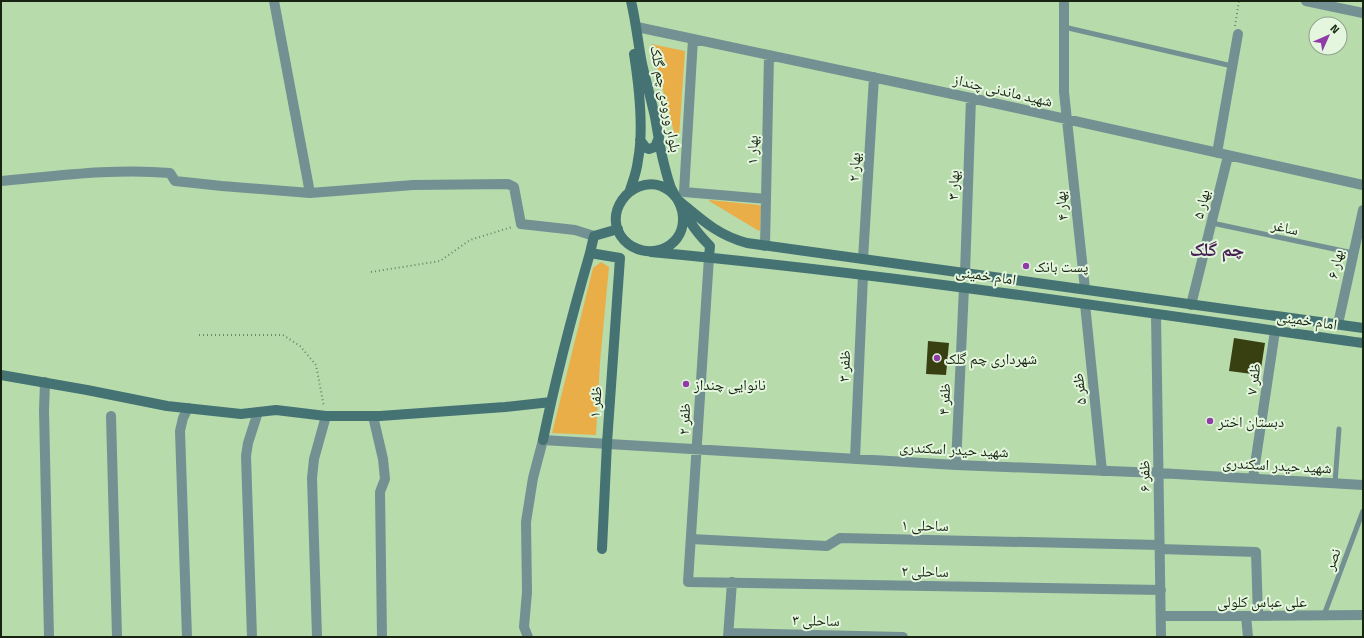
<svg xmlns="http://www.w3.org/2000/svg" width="1364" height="638" font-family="'Titillium Web','Noto Naskh Arabic',sans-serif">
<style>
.green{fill:#e9ae47}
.building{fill:#384012}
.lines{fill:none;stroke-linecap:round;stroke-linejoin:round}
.path{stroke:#6d8564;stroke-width:2;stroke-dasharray:1 3;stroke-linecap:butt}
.lane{stroke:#739192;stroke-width:5}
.street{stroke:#739192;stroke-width:10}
.secondary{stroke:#457374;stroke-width:10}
.poi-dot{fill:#903ba8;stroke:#e4f6de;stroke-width:1.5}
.labels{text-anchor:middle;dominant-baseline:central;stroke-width:4;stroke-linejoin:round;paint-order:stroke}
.street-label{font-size:15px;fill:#172412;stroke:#e4f6de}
.poi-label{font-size:15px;fill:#172412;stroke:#e4f6de;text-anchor:start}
.district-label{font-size:19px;font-weight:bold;fill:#481f54;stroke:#e4f6de}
</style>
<rect width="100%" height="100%" fill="#b8dbac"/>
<path class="green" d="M 651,44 L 685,51 L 679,137 L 675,136 Z
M 710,200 L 759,205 L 761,206 L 760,230 L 759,231 L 709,201 Z
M 601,262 L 609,267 L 600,362 L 596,435 L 552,433 L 593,268 Z"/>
<path class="building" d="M 1234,338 L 1265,343 L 1260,375 L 1229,371 Z
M 928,341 L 949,343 L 946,375 L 926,374 Z"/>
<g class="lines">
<path class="path" d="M 1235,26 L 1239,1
M 371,272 L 440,261 L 470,240 L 512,227
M 199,335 L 283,335 L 300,346 L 316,365 L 324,407"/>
<path class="lane" d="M 1064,27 L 1232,66
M 1212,223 L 1353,253
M 1335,483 L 1339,429
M 1324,615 L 1363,511"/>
<path class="street" d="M 274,1 L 310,193
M 1064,1 L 1064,92 L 1085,289
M 1306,1 L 1363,13
M 637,27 L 971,98 L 1363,185
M 693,39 L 684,192 L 766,199
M 1217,153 L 1238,34
M 1,181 C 57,176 114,168 170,173 L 175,181 L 222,186 L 310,193 L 413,185 L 508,184 L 514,187 L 521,224 L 575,230 L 594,236
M 765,246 L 769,55
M 709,257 L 688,582 L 1161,590
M 863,259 L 874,77
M 965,273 L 971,98
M 1085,304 L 1102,471
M 1191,305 L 1228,156
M 1156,314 L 1161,637
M 1338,324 L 1363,210
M 45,382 L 44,410 L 49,637
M 111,416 L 117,637
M 373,416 L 383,459 L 385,479 L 380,492 L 382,637
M 855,459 L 863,275
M 956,465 L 964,287
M 1253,478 L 1275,331
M 691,539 L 827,546 L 840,538 L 1160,545
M 1160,549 L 1256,552 L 1258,616
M 1161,616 L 1246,616 L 1363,615
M 1246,616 L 1248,637
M 729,633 L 903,637
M 187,637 L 180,431 L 183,418 L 188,408
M 252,637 L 246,456 L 248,443 L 258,412
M 317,637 L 312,478 L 314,459 L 326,416
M 528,637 L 524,627 L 527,592 L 526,522 L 533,478 L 543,440 L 956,465 L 1159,473 L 1363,485
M 728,637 L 732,582"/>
<path class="secondary" d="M 631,1 C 636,22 638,43 642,64 C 646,81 651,99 655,117 C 658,133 660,149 664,164 C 666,172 668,180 671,188 C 676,198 683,206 683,218 C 684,250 645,262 624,240 C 601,215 630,176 661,186 C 677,192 683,209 691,223 C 696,231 703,239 710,246 L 709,257
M 640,140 L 646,148 L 649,149 L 655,147 L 659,137
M 630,190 C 633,181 637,171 638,160 C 644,129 639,86 634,54
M 678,200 C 701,219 717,235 747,243 L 1363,328
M 651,252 C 889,274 1126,310 1363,343
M 590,253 L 594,236 L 618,229
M 1,375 L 87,390 L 167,406 L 241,414 L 276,410 L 326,416 L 380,416 L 505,407 L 551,402
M 543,440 C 556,376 572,315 590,253 L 620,258
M 602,549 L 607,443 L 620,258"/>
</g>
<g class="poi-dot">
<circle cx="1026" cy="266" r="4"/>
<circle cx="937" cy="358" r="4"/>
<circle cx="686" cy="384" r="4"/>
<circle cx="1210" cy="421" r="4"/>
</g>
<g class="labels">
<g class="street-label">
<text transform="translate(1003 90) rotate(13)">شهید ماندنی چنداز</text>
<text transform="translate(666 99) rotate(79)">بلوار ورودی چم گلک</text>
<text transform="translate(752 150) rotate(-89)">بهار ۱</text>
<text transform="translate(854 167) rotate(-87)">بهار ۲</text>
<text transform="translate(953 185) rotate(-88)">بهار ۳</text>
<text transform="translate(1201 204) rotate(-76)">بهار ۵</text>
<text transform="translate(1061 206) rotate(-96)">بهار ۴</text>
<text transform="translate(1285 227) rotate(12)">ساغر</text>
<text transform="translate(1335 264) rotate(-78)">بهار ۶</text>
<text transform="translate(986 275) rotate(8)">امام خمینی</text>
<text transform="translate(1307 320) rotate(8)">امام خمینی</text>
<text transform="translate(844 366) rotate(-87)">ظفر ۳</text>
<text transform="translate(1253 379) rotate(-82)">ظفر ۷</text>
<text transform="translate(1079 389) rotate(-96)">ظفر ۵</text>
<text transform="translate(944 399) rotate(-87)">ظفر ۴</text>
<text transform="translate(595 402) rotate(-86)">ظفر ۱</text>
<text transform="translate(684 419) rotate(-87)">ظفر ۲</text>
<text transform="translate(954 449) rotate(3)">شهید حیدر اسکندری</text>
<text transform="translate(1277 465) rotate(3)">شهید حیدر اسکندری</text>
<text transform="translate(1144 476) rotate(-91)">ظفر ۶</text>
<text transform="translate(925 525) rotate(1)">ساحلی ۱</text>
<text transform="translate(1332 559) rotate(-70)">نصر</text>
<text transform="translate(925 571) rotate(1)">ساحلی ۲</text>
<text x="1262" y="601">علی عباس کلولی</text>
<text transform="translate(816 620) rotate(1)">ساحلی ۳</text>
</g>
<g class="poi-label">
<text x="1034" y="266">پست بانک</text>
<text x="945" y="358">شهرداری چم گلک</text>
<text x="694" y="384">نانوایی چنداز</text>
<text x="1218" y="421">دبستان اختر</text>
</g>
<g class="district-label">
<text x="1217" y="248">چم گلک</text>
</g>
</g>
<rect width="1364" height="638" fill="none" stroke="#172412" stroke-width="4"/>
<g transform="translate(1328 36) rotate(45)"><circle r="19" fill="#e4f6de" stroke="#92a28c"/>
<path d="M0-3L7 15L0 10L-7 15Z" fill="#903ba8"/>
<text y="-6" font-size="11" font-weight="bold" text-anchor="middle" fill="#172412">N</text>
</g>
</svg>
